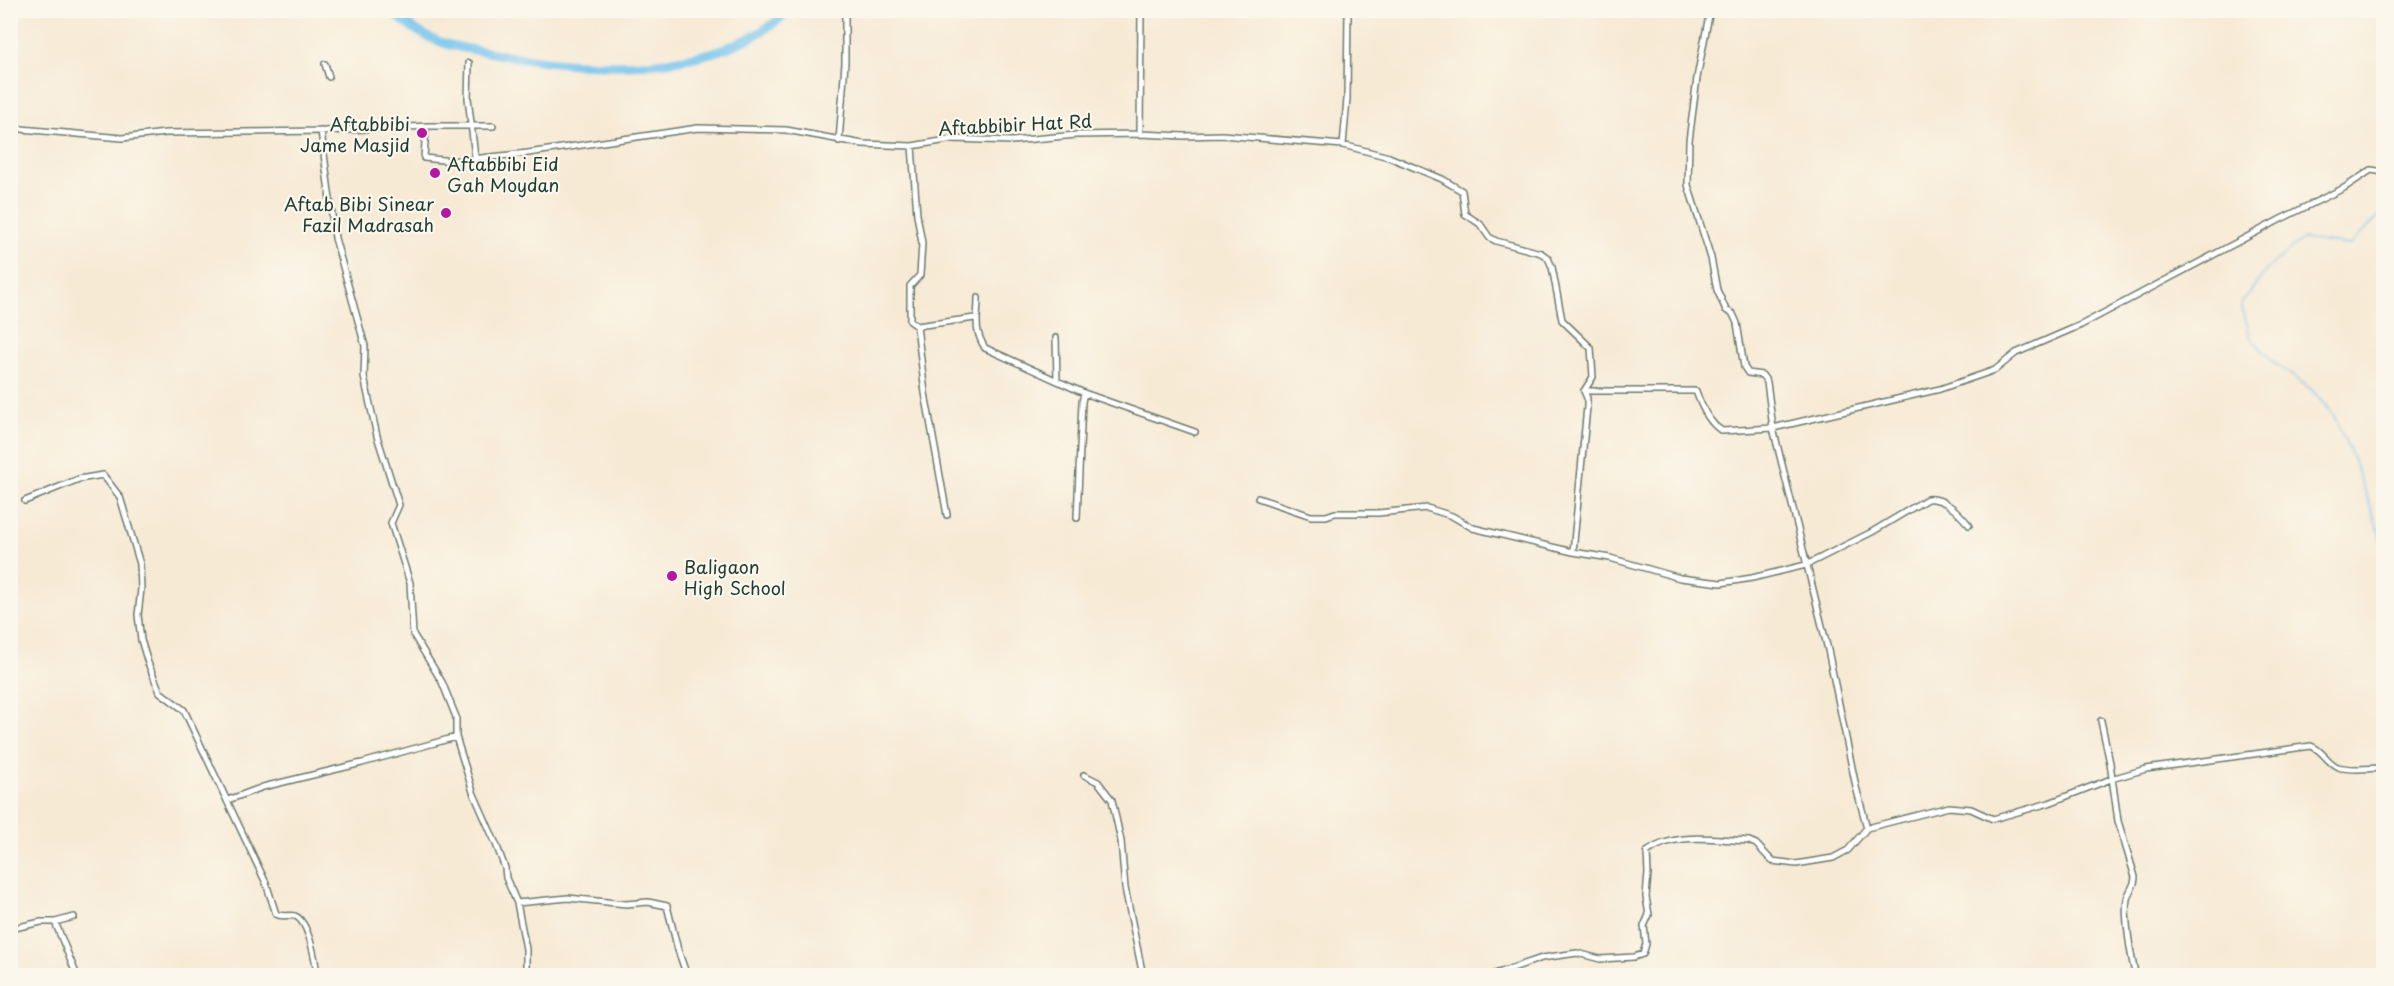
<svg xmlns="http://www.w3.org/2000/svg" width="2394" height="986" font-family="'Playpen Sans',sans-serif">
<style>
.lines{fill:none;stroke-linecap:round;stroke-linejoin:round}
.stream{stroke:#72c2ed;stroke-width:1.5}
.river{stroke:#72c2ed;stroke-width:9}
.minor-casing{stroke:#6b7a6c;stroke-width:8}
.minor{stroke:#fff;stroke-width:5}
.poi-dot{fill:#b5179e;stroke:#fbf7ec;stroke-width:2}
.labels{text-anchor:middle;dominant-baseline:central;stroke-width:4.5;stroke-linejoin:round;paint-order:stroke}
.poi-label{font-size:18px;fill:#1f3d34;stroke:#fbf7ec;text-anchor:end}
.street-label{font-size:18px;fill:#1f3d34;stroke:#fbf7ec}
</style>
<rect width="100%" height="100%" fill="#fbf7ec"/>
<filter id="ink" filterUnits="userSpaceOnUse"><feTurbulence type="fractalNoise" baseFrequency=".0167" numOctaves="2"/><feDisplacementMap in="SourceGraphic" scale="12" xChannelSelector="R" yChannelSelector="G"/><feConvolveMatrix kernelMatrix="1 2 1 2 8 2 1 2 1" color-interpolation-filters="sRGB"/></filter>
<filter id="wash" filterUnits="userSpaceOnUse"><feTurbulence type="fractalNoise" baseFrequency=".008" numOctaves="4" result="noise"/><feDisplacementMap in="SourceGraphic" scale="24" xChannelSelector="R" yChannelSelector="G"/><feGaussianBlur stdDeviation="1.35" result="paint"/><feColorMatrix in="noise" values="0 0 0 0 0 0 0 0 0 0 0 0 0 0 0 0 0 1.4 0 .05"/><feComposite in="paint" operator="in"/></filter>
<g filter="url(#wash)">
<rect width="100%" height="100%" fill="#f7ead5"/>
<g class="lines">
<path class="stream" d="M 2384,211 L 2350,245 L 2303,239 L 2269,267 L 2241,304 L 2251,338 L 2273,362 L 2312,390 L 2334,416 L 2356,466 L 2378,528 L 2384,554"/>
<path class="river" d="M 389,10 C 400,19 411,28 423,34 C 444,47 473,49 497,54 C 589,70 717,78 790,10"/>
</g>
</g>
<g filter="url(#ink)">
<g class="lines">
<defs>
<path id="minor" d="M 1710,10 L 1697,78 L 1689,141 L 1688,185 L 1711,258 L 1717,290 L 1726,310 L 1733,314 L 1737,323 L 1744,367 L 1748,373 L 1762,375 L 1767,382 L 1773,428 L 1828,650 L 1856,787 L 1867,828
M 469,63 L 468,98 L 475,157
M 325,64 L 329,77
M 426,127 L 424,158 L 452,161 L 528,153 L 698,128 L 786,130 L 863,144 L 912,146 L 953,139 L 1012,141 L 1076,135 L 1140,134 L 1184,136 L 1222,135 L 1343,145 L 1389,157 L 1442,179 L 1462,191 L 1465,214 L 1480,224 L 1489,237 L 1496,241 L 1541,253 L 1548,258 L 1552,267 L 1562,320 L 1591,348 L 1593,377 L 1584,391
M 10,128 L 122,138 L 166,133 L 325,131 L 429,126 L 493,126
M 321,131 L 335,238 L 365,346 L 364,377 L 377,436 L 399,505 L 391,523 L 410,583 L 413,634 L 442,682 L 456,717 L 456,737 L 473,792 L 496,844 L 505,868 L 506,878 L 517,903 L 526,949 L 526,976
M 1140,134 L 1141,10
M 839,141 L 845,63 L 845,10
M 1343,145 L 1347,99 L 1348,10
M 912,146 L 917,215 L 922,243 L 920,275 L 910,286 L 910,321 L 917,326
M 978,298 C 978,318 973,329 985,348 L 1084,393 L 1195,432
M 1056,338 L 1057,380
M 1584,391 L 1696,391 C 1701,406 1709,423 1722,431 L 1773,428 L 1940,389 L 1995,370 L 2016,353 L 2081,325 L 2281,219 L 2344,188 L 2371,170 L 2384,172
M 1258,498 L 1311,516 L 1326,516 L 1335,513 L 1378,513 L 1427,508 L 1452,516 L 1473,528 L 1573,552 L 1610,558 L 1680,578 L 1721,583 L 1752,578 L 1806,565 L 1872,532 L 1927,499 C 1944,497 1958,512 1969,525
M 25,501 L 79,479 L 103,475 L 120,497 L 140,564 L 141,589 L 138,615 L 141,640 L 148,663 L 160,692 L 184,710 L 266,883 L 276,914 C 283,918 288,914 295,916 C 309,921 316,963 317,976
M 947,515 L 925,393 L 917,326 L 975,318
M 1077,518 L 1082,402 L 1084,393
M 1573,552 L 1587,407 L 1587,398 L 1584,391
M 2101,721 L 2110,763 L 2118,821 L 2135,877 C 2135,888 2129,889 2127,899 C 2124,915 2131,959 2136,976
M 1084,775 L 1098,782 L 1112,800 L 1121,841 L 1125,888 L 1143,976
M 228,800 L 263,787 L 362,763 L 456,737
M 517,903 L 568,898 L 626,904 L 648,902 L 667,906 L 678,950 L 687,976
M 55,922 L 74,917
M 10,929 L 41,922 L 55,922 L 77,976
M 1489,976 L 1542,958 L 1577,953 L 1600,959 L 1634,957 L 1643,954 L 1646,944 L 1644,926 L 1649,915 L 1646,897 L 1648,873 L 1647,852 C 1674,831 1718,840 1749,841 L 1756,844 L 1772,861 L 1796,864 L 1833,858 L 1848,850 L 1867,828 L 1949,807 L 1971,809 L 1993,819 L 2049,803 L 2111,779 L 2146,769 L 2311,746 C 2323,750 2327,763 2338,767 C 2351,771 2370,768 2384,768"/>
</defs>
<use href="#minor" class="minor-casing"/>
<use href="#minor" class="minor"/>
</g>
</g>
<g class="poi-dot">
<circle cx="422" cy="133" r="6"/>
<circle cx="435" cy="173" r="6"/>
<circle cx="446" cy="213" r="6"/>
<circle cx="672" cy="576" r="6"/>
</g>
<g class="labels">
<g class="poi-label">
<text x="410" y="123">Aftabbibi<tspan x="410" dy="21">Jame Masjid</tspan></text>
<text x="447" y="163" text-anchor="start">Aftabbibi Eid<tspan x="447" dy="21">Gah Moydan</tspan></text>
<text x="434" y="203">Aftab Bibi Sinear<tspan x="434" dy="21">Fazil Madrasah</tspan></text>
<text x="684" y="566" text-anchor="start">Baligaon<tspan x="684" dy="21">High School</tspan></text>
</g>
<g class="street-label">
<text transform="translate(1015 124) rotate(-3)">Aftabbibir Hat Rd</text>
</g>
</g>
<rect width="2394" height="986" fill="none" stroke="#fbf7ec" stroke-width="36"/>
</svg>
